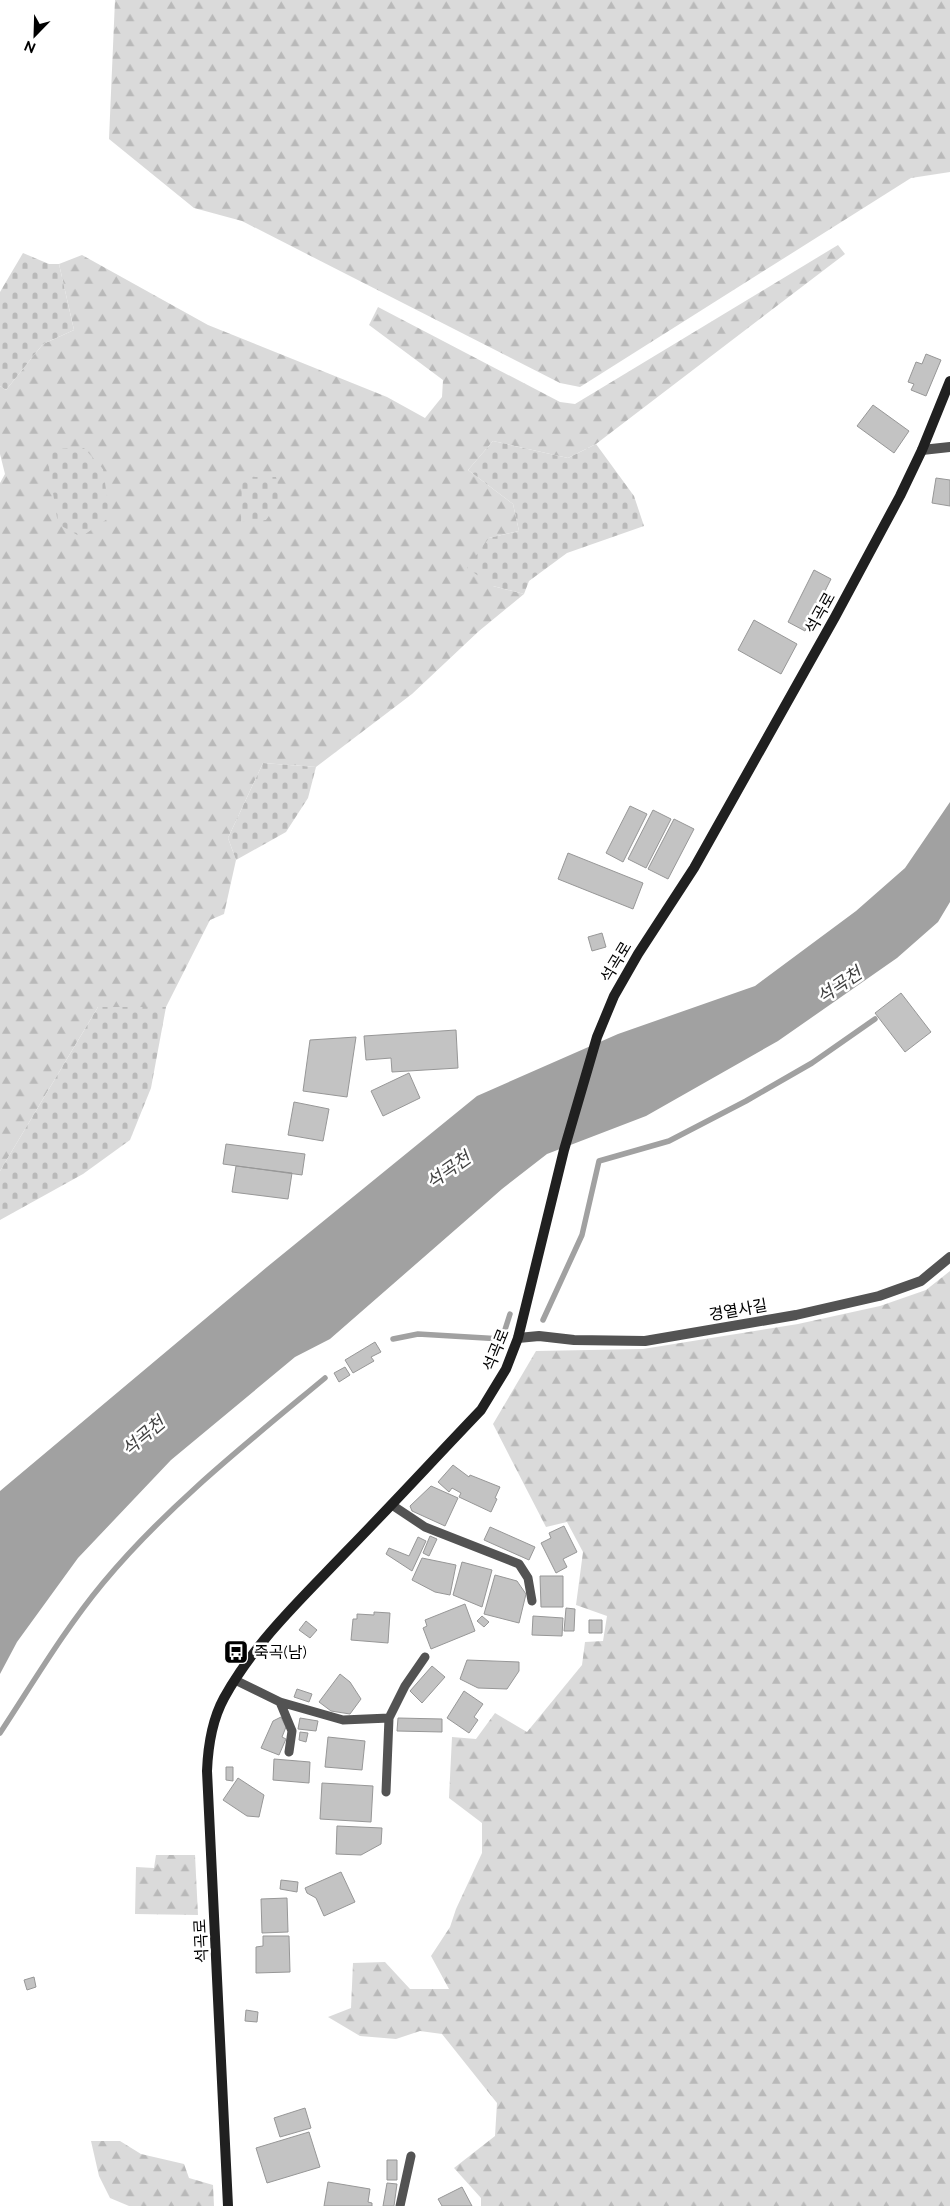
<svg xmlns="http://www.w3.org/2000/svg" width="950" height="2206" font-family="Raleway,'Noto Sans KR',sans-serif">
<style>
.forest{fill:url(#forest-firs)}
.cemetery{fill:url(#cemetery-stones)}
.water{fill:#a1a1a1}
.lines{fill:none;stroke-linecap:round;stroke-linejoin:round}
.stream{stroke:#a1a1a1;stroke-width:5.5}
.building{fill:#c3c3c3;stroke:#979797}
.lane{stroke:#535353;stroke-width:9}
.street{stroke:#535353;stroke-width:10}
.secondary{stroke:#202020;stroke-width:10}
.labels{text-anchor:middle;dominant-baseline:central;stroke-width:5;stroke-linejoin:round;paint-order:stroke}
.street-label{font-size:16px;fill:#000;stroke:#fff}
.poi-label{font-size:16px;fill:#000;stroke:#fff;text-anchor:start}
.water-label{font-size:18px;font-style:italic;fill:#424242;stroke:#fff}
</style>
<defs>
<pattern id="forest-firs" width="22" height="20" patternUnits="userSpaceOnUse" patternTransform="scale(1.25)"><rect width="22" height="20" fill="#dadada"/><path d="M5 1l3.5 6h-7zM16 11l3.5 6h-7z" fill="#b9b9b9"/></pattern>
<pattern id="cemetery-stones" width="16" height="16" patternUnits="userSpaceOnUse" patternTransform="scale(1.25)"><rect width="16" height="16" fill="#dadada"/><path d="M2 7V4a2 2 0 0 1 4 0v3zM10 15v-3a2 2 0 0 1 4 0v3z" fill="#b9b9b9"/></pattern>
</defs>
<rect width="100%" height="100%" fill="#fff"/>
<path class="forest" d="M 115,0 L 950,0 L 950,172 L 911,178 L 580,387 L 560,383 L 242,221 L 194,208 L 109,139 Z
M 838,245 L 845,254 L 596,444 L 568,458 L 493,441 L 468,470 L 513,504 L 519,531 L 489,538 L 493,586 L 524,594 L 479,631 L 412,694 L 316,767 L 263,763 L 228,838 L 236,860 L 224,914 L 210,920 L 166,1007 L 98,1007 L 0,1171 L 0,483 L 5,474 L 0,454 L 0,386 L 6,390 L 43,344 L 74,330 L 59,264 L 82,255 L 208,325 L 387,397 L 425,418 L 442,397 L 443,380 L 369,325 L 378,307 L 560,402 L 575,404 Z
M 950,1271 L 950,2206 L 481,2206 L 481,2198 L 454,2168 L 495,2136 L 497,2103 L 442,2034 L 420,2031 L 396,2039 L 360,2036 L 328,2017 L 351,2008 L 353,1963 L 385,1962 L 410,1989 L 449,1989 L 431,1956 L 450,1927 L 456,1909 L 482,1853 L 482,1823 L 449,1798 L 452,1737 L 476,1739 L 495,1713 L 527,1732 L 582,1665 L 585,1642 L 603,1641 L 607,1616 L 576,1605 L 583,1552 L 567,1522 L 546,1527 L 493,1424 L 536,1351 L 643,1349 L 798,1324 L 880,1306 L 926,1290 Z
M 156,1855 L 195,1855 L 198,1915 L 135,1914 L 136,1867 L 154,1868 Z
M 91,2141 L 120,2141 L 141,2154 L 184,2164 L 189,2178 L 213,2185 L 214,2206 L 129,2206 L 110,2198 L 99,2176 Z"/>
<path class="cemetery" d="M 23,253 L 49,264 L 59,264 L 74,330 L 43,344 L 6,390 L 0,386 L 0,292 Z
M 493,441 L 568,458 L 596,444 L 634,496 L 644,526 L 567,553 L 529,581 L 524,594 L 493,586 L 467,568 L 489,538 L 519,531 L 513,504 L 468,470 Z
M 84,448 L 103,469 L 110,517 L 81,537 L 58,524 L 46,449 Z
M 242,477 L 276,477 L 281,499 L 266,520 L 241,522 Z
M 263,763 L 316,767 L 308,798 L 286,832 L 236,860 L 228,838 Z
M 98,1007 L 166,1007 L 151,1088 L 130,1140 L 83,1174 L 0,1220 L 0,1171 Z"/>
<path class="water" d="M 950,802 L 950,902 L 938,922 L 897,958 L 778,1041 L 646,1116 L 547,1154 L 502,1189 L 330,1339 L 295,1357 L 171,1460 L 78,1558 L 17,1642 L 0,1674 L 0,1491 L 267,1267 L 477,1096 L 618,1034 L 755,986 L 856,911 L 905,868 Z"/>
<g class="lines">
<path class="stream" d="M 543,1320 L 582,1235 L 599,1161 L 669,1141 L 746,1101 L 812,1063 L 875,1019
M 393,1339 L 418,1334 L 502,1339 L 510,1314
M 0,1733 C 33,1683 64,1630 103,1583 C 167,1506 248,1442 325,1378"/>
</g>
<path class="building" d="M 926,354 L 941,360 L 926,396 L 911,390 L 914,384 L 908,382 L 916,362 L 922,364 Z
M 873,405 L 909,431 L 894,453 L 857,426 Z
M 936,478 L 950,480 L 950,506 L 932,503 Z
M 814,570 L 831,579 L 805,631 L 788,622 Z
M 754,620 L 797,644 L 781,674 L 738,650 Z
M 630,806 L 647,814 L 623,862 L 606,853 Z
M 653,810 L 671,819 L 646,868 L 628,859 Z
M 674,819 L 694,829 L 668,879 L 648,869 Z
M 568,853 L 643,883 L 633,909 L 558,879 Z
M 602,933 L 606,947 L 592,951 L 588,937 Z
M 901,993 L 931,1032 L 905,1052 L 875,1013 Z
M 456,1030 L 458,1068 L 392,1072 L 391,1058 L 366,1060 L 364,1036 Z
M 356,1037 L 347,1097 L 303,1091 L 310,1040 Z
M 409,1073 L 420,1098 L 383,1116 L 371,1091 Z
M 294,1102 L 329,1109 L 323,1141 L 288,1135 Z
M 226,1144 L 305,1154 L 302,1175 L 223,1164 Z
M 236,1166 L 292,1173 L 288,1199 L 232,1192 Z
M 375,1342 L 381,1352 L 371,1357 L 374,1361 L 353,1373 L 345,1360 Z
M 345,1367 L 350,1375 L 339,1382 L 334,1373 Z
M 453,1465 L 469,1477 L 470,1475 L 500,1487 L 495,1498 L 497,1499 L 491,1512 L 459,1497 L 461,1493 L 452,1488 L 449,1492 L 438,1482 Z
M 431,1486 L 458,1498 L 445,1526 L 412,1511 L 410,1506 Z
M 564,1526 L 577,1552 L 563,1559 L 567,1567 L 556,1573 L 541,1543 L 551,1538 L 549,1533 Z
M 490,1527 L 535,1547 L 529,1560 L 484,1540 Z
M 430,1536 L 437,1539 L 429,1556 L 423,1553 Z
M 418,1537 L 426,1541 L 412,1571 L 386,1554 L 389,1548 L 409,1556 Z
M 422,1558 L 456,1565 L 450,1595 L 435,1592 L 412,1580 Z
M 462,1562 L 492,1570 L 482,1607 L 453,1595 Z
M 495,1575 L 517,1581 L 526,1594 L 519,1623 L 484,1614 Z
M 540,1576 L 563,1576 L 563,1607 L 541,1607 Z
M 465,1604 L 475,1631 L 431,1649 L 423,1628 L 427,1626 L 425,1620 Z
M 566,1608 L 575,1609 L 574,1631 L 564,1631 Z
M 374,1612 L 390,1613 L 388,1643 L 351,1640 L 353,1619 L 357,1619 L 357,1614 L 374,1615 Z
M 482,1616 L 489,1622 L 484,1627 L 477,1621 Z
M 533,1616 L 563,1618 L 562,1636 L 532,1635 Z
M 589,1620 L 602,1620 L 602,1633 L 589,1633 Z
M 306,1621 L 317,1630 L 310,1638 L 299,1630 Z
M 467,1660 L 519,1662 L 519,1671 L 507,1689 L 478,1688 L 460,1679 Z
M 432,1666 L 445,1677 L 422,1703 L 410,1691 Z
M 340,1674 L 350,1682 L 361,1699 L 350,1714 L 331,1711 L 319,1702 Z
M 297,1689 L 312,1694 L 309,1702 L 294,1697 Z
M 464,1691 L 483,1704 L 474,1717 L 478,1720 L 469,1733 L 447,1718 Z
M 281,1717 L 286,1727 L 282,1737 L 286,1739 L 279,1755 L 261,1748 L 273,1721 Z
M 300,1718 L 318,1721 L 316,1731 L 298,1729 Z
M 398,1718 L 442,1719 L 442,1732 L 397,1731 Z
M 300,1732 L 308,1733 L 306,1742 L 299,1740 Z
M 328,1737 L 365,1741 L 362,1770 L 325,1767 Z
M 274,1759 L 310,1762 L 309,1783 L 273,1780 Z
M 226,1767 L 233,1767 L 233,1781 L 226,1780 Z
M 238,1778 L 264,1795 L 259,1817 L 247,1816 L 223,1800 Z
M 322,1783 L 373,1786 L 371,1822 L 320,1819 Z
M 337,1826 L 382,1828 L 381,1844 L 361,1855 L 336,1854 Z
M 341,1872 L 355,1902 L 324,1916 L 316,1898 L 307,1893 L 305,1888 Z
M 281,1880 L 298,1882 L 297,1892 L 280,1889 Z
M 287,1898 L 288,1932 L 262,1933 L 261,1899 Z
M 263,1936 L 289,1936 L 290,1972 L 256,1973 L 256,1947 L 263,1946 Z
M 34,1977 L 36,1987 L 27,1990 L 24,1980 Z
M 246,2010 L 258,2012 L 257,2022 L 245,2021 Z
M 305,2108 L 311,2128 L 280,2137 L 274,2118 Z
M 309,2132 L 320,2167 L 267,2183 L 256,2148 Z
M 387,2160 L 397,2160 L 397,2180 L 387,2180 Z
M 328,2182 L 370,2189 L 368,2202 L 372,2203 L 372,2206 L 324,2206 Z
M 387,2183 L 397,2184 L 394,2206 L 383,2206 Z
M 462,2187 L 472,2206 L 442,2206 L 438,2199 Z"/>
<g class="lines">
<path class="lane" d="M 392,1505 L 425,1527 L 519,1564 L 528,1578 L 532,1601
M 235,1680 L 280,1702 L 343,1720 L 389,1718
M 280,1702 L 292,1731 L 289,1752
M 386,1792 L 389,1718 L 405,1686 L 425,1657
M 400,2206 L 411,2156"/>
<path class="street" d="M 922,450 L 950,447
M 518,1338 L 539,1336 L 574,1340 L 645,1341 L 796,1315 L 879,1296 L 921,1281 L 950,1257"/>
<path class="secondary" d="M 228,2206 L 207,1771 C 208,1746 212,1720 224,1698 C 254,1643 302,1598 345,1553 C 391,1506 435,1458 481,1410 L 506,1369 L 518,1338 L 564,1150 L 597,1037 L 614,996 L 638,954 L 694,868 L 835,617 L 900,496 L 922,450 L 950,381"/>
</g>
<defs>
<symbol id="bus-square" viewBox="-11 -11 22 22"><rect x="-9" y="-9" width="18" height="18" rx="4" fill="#000" stroke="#fff"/><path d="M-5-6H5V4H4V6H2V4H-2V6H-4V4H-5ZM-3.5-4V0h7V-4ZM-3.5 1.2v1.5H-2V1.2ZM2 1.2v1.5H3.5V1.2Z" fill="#fff"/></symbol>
</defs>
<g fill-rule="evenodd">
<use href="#bus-square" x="222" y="1638" width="28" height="28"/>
</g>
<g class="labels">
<g class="street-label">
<text transform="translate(820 613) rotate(-61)">석곡로</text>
<text transform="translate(616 962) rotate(-59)">석곡로</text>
<text transform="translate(738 1310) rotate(-10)">경열사길</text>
<text transform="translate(496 1350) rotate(-68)">석곡로</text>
<text transform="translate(201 1941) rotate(-93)">석곡로</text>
</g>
<g class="poi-label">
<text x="254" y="1652">죽곡(남)</text>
</g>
<g class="water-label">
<text transform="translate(839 985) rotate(-34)">석곡천</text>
<text transform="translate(448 1170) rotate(-35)">석곡천</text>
<text transform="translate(143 1436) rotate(-40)">석곡천</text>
</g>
</g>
<g transform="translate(35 35) rotate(203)" stroke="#ffffff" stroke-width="4" paint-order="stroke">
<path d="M0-4L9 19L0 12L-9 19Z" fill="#000000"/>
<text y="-8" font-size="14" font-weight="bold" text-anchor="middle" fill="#000000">N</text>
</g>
</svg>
